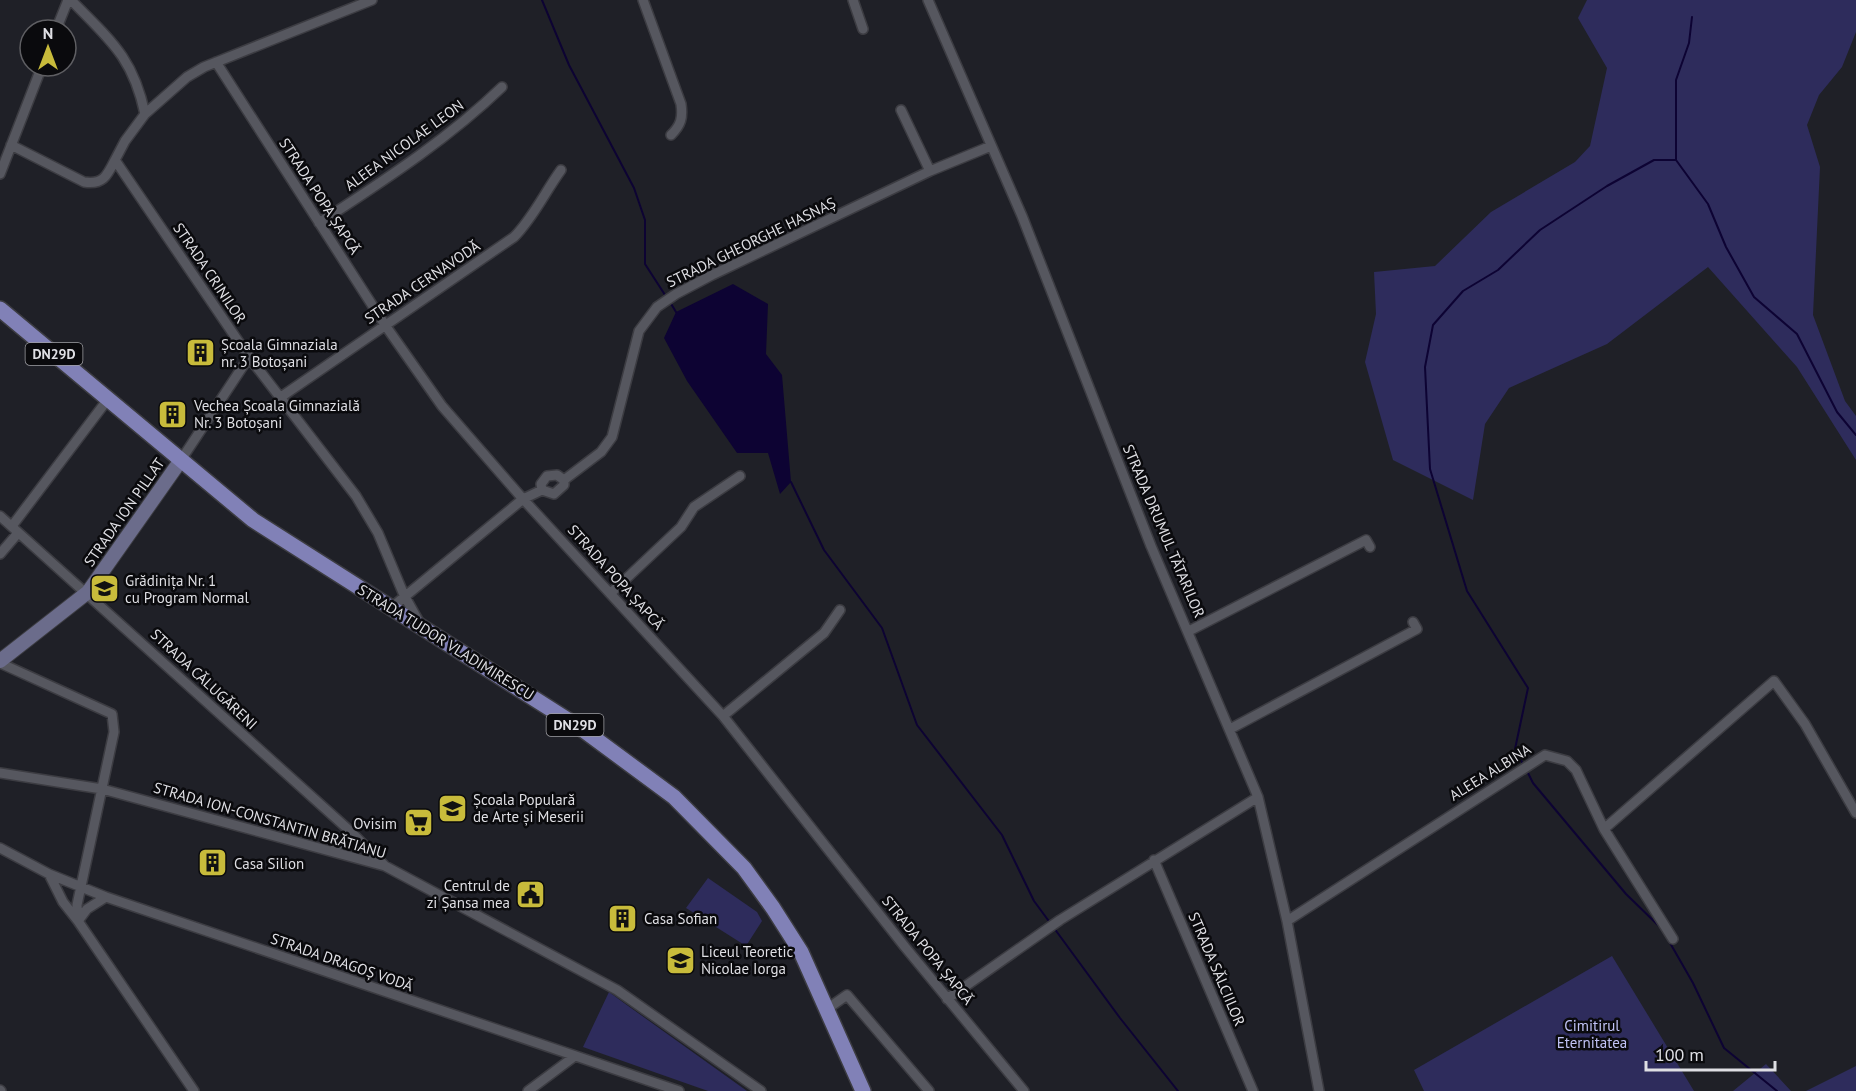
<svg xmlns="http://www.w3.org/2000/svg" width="1856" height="1091" font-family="'PT Sans',sans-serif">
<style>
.green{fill:#2e2c5c}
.water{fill:#0d0333}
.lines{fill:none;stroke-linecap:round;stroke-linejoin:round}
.stream{stroke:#0d0333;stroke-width:2}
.street-casing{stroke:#3c3c42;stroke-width:12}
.secondary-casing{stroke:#3c3c42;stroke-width:16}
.primary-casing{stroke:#3c3c42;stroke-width:18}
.street{stroke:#56575f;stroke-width:9}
.secondary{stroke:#6b6c8b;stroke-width:14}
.primary{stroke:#8181b7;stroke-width:15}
.labels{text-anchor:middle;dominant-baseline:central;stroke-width:5;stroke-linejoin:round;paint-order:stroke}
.shield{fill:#0a0a0d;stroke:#9f9fa4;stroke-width:1.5}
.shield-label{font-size:14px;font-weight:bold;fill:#dfdfe4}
.street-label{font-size:15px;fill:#dfdfe4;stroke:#0a0a0d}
.poi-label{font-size:15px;fill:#dfdfe4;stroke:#0a0a0d;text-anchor:start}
.park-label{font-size:15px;fill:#c1c3f6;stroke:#0a0a0d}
</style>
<rect width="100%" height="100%" fill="#1f2027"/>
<path class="green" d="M 1587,0 L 1856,0 L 1856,32 L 1842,67 L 1819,95 L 1807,125 L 1820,167 L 1813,315 L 1845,401 L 1856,416 L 1856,460 L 1797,367 L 1708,267 L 1607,344 L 1509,388 L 1485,424 L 1473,500 L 1393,460 L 1365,362 L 1376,314 L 1374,272 L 1435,266 L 1491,212 L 1575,162 L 1590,146 L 1607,68 L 1578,18 Z
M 708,878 L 757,912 L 762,921 L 746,946 L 686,908 Z
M 1612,956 L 1694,1091 L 1424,1091 L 1414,1070 Z
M 609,992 L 624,1003 L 747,1091 L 708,1091 L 583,1047 Z
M 1766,1064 L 1791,1091 L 1733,1091 Z
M 1856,1066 L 1856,1091 L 1806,1091 Z"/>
<path class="water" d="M 733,284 L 768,304 L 766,354 L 782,375 L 791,482 L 780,494 L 768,453 L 737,453 L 687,381 L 664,338 L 676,312 Z"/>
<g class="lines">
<path class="stream" d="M 542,0 L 569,65 L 634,188 L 645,220 L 645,264 L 667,298
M 1676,160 L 1708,204 L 1726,247 L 1754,297 L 1797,334 L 1837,412 L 1856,435
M 670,302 L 676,312
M 791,482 L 824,550 L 882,628 L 917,725 L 1002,835 L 1034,901 L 1051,924
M 1524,766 L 1515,749 L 1528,688 L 1467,591 L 1430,469 L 1425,367 L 1433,325 L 1463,291 L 1498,270 L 1540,230 L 1607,186 L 1654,160 L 1676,160 L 1676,80 L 1689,43 L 1692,17
M 1527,771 L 1533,783 L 1626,894 L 1662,929 L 1693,983 L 1724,1048 L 1777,1091
M 1054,928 L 1120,1018 L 1178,1091"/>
<defs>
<path id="street" d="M 71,0 C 110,40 133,57 145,114 L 125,141 L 115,160 L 249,357 L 356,496 L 378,533 L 404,595 L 419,622
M 643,0 L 681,104 C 683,118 681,125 671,135
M 853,0 L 863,29
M 928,0 L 1022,216 L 1151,546 L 1258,797 L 1287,921 L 1319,1091
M 56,30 L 68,0
M 216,62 L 385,325 L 442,406 L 523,499 L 723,716 L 905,947 L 1024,1091
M 901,110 L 930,171
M 145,114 L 187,77 L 204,67 L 372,0
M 11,145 L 84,182 C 103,185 107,176 115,160
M 0,174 L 42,66
M 319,223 C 383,181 447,140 502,87
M 278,399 L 514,237 C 533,218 545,192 561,170
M 181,460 L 249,357
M 542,490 L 554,494 L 564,485 L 564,480
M 0,516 L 350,831 L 384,865
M 12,526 L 108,399
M 0,554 L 18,533
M 612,592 L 681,527 L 694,507 L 740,476
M 391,608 L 523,499 L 542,490 L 541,484 L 547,476 L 557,475 L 564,480 L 601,452 L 612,437 L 639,331 L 657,307 L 676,294 L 712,275 L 930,171 L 991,146
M 1189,631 L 1366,540 L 1370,547
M 0,663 L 112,714 L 114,732 L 77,905 L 78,921 L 194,1091
M 723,716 L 824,633 L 840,610
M 1230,729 L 1417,629 L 1413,622
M 0,773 L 102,789 L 385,866 L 617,990 L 761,1091
M 1604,829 L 1774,681 L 1805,724 L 1856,813
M 0,848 L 49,874 L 106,897 L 679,1091
M 333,851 L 350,831
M 1154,860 L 1253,1091
M 49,874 L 63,902 L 78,921 L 87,909 L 106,897
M 1287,921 L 1545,755 L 1567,761 L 1576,770 L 1604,829 L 1673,939
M 947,999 L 1060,920 L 1258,797
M 827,1009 L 847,995 L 929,1091
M 0,1090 L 1,1091
M 528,1091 L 575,1056"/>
<path id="secondary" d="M 0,661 L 88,592 L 181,460"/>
<path id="primary" d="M 0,309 L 253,520 L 582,729 L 674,797 L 744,868 L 773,908 L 801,952 L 863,1091"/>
</defs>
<use href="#street" class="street-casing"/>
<use href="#secondary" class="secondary-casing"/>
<use href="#primary" class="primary-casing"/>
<use href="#street" class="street"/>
<use href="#secondary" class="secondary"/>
<use href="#primary" class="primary"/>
</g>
<defs>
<symbol id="building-square" viewBox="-11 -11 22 22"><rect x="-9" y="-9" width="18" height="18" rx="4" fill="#c8bb3b" stroke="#0a0a0d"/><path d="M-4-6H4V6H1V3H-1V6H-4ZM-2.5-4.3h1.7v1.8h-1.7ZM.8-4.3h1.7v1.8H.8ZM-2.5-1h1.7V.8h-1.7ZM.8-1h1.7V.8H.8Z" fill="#111"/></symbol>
<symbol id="school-square" viewBox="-11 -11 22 22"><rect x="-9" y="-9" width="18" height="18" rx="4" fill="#c8bb3b" stroke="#0a0a0d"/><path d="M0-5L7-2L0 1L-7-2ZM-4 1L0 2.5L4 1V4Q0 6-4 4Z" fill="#111"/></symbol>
<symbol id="supermarket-square" viewBox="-11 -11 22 22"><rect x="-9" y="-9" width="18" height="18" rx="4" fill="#c8bb3b" stroke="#0a0a0d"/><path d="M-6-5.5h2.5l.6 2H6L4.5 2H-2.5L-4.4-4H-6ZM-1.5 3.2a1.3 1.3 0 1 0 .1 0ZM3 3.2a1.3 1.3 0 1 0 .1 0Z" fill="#111"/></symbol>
<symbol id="civic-square" viewBox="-11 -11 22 22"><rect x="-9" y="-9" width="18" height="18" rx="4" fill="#c8bb3b" stroke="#0a0a0d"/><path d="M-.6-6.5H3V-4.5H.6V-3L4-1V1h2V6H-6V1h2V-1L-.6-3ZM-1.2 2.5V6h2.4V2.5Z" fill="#111"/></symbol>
<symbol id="university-square" viewBox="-11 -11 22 22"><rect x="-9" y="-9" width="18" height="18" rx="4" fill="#c8bb3b" stroke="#0a0a0d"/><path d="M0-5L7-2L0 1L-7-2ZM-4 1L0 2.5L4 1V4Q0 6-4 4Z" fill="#111"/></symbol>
</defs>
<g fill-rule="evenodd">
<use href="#building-square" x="184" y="336" width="33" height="33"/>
<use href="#building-square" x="156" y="398" width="33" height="33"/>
<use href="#school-square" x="88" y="572" width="33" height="33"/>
<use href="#school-square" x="436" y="792" width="33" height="33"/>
<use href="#supermarket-square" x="402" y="806" width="33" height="33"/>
<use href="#building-square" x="196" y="846" width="33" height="33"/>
<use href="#civic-square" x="514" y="878" width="33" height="33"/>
<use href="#building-square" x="606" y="902" width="33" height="33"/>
<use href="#university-square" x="664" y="944" width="33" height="33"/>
</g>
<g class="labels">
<g class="shield">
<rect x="25.5" y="343" width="57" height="22" rx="4.5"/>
<rect x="546.5" y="714" width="57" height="22" rx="4.5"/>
</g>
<g class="shield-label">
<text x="54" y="354">DN29D</text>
<text x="575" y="725">DN29D</text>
</g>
<g class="street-label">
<text transform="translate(404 145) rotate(-36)">ALEEA NICOLAE LEON</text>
<text transform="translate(320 196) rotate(57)">STRADA POPA ȘAPCĂ</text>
<text transform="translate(751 242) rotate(-26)">STRADA GHEORGHE HASNAȘ</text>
<text transform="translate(210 273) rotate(56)">STRADA CRINILOR</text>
<text transform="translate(422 282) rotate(-34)">STRADA CERNAVODĂ</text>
<text transform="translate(124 512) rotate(-55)">STRADA ION PILLAT</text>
<text transform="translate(1164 531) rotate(67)">STRADA DRUMUL TĂTARILOR</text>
<text transform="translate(616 577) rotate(48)">STRADA POPA ȘAPCĂ</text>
<text transform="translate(446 642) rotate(32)">STRADA TUDOR VLADIMIRESCU</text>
<text transform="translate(204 679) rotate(43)">STRADA CĂLUGĂRENI</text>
<text transform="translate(1490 772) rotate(-32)">ALEEA ALBINA</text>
<text transform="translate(270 820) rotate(16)">STRADA ION-CONSTANTIN BRĂTIANU</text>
<text transform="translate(928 950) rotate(51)">STRADA POPA ȘAPCĂ</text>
<text transform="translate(342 962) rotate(19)">STRADA DRAGOȘ VODĂ</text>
<text transform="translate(1217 969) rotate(67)">STRADA SĂLCIILOR</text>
</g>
<g class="poi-label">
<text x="221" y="344">Școala Gimnaziala<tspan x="221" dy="17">nr. 3 Botoșani</tspan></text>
<text x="194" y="405">Vechea Școala Gimnazială<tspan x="194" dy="17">Nr. 3 Botoșani</tspan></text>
<text x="125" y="580">Grădinița Nr. 1<tspan x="125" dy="17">cu Program Normal</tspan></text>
<text x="473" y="799">Școala Populară<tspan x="473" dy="17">de Arte și Meserii</tspan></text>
<text x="397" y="823" text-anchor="end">Ovisim</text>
<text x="234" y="863">Casa Silion</text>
<text x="510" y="885" text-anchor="end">Centrul de<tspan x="510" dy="17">zi Șansa mea</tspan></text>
<text x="644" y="918">Casa Sofian</text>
<text x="701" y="951">Liceul Teoretic<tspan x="701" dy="17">Nicolae Iorga</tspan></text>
</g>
<g class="park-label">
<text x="1592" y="1025">Cimitirul<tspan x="1592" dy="17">Eternitatea</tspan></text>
</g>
</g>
<g transform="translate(48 48)"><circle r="28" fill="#0a0a0d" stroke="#5f5f63" stroke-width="1.5"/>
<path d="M0-4.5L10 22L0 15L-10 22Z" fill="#c8bb3b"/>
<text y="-9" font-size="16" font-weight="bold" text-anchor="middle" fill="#dfdfe4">N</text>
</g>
<path d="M1646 1061v9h129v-9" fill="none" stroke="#dfdfe4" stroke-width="3"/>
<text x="1655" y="1061" font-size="18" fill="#dfdfe4" stroke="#0a0a0d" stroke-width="4.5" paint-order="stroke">100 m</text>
</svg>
